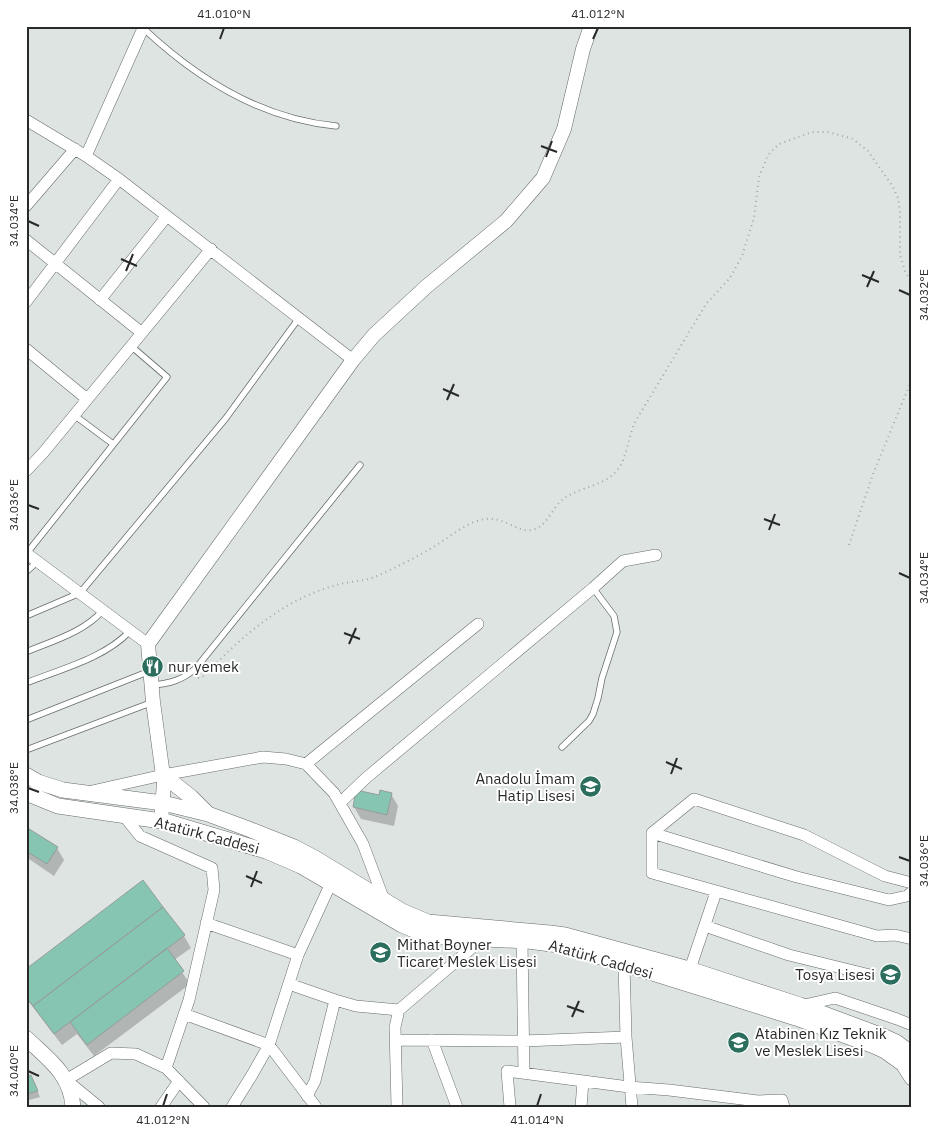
<svg xmlns="http://www.w3.org/2000/svg" width="938" height="1133" font-family="'IBM Plex Sans',sans-serif">
<style>
.shadow{fill:#0003}
.building{fill:#86c5b2;stroke:#969c9a}
.lines{fill:none;stroke-linecap:round;stroke-linejoin:round}
.service-casing{stroke:#676c6a;stroke-width:7}
.minor-casing{stroke:#676c6a;stroke-width:12}
.tertiary-casing{stroke:#676c6a;stroke-width:15}
.secondary-casing{stroke:#676c6a;stroke-width:16}
.path{stroke:#a3a8a6;stroke-width:2;stroke-dasharray:1 4;stroke-linecap:butt}
.service{stroke:#fff;stroke-width:5.5}
.minor{stroke:#fff;stroke-width:11}
.tertiary{stroke:#fff;stroke-width:14}
.secondary{stroke:#fff;stroke-width:15}
.ticks{fill:none;stroke:#282a29;stroke-width:2}
.labels{text-anchor:middle;dominant-baseline:central;stroke-width:4;stroke-linejoin:round;paint-order:stroke}
.poi-label{font-size:15px;fill:#282a29;stroke:#fff;text-anchor:start}
.street-label{font-size:15px;fill:#282a29;stroke:#fff}
.neatline{fill:none;stroke:#282a29;stroke-width:2}
.ticks-label{font-size:12px;text-anchor:middle;fill:#282a29}
</style>
<rect width="100%" height="100%" fill="#dee4e2"/>
<path class="shadow" d="M 391,794 L 398,806 L 394,826 L 361,819 L 354,807 Z
M 26,828 L 57,848 L 64,860 L 54,876 L 26,857 Z
M 184,936 L 191,948 L 174,960 L 190,984 L 94,1056 L 77,1034 L 62,1045 L 26,998 L 26,970 Z
M 26,1078 L 34,1082 L 40,1097 L 26,1101 Z"/>
<path class="building" d="M 356,790 L 379,795 L 380,790 L 392,793 L 387,815 L 353,807 Z
M 26,827 L 58,847 L 47,864 L 26,851 Z
M 143,880 L 163,907 L 33,1006 L 26,997 L 26,969 Z
M 163,907 L 185,935 L 54,1034 L 33,1006 Z
M 167,948 L 184,971 L 87,1045 L 70,1022 Z
M 31,1075 L 38,1091 L 26,1094 L 26,1077 Z"/>
<g class="lines">
<defs>
<path id="service" d="M 143,28 C 196,78 262,119 336,126
M 74,415 L 113,444
M 27,553 L 167,377 L 131,346
M 26,572 L 38,561
M 26,616 L 80,593 L 226,418 L 299,318
M 26,652 C 52,641 85,632 103,610
M 26,683 C 61,669 105,658 130,631
M 151,685 C 169,684 183,680 196,668 L 360,465
M 26,720 L 150,671
M 562,747 L 589,721 L 593,714 L 598,698 L 602,678 L 617,632 L 614,616 L 593,588
M 26,750 L 153,702"/>
<path id="minor" d="M 26,120 L 86,156 L 119,179 L 353,360
M 86,156 L 144,26
M 26,206 L 75,149
M 26,240 L 142,333
M 100,300 L 167,216
M 26,302 L 119,179
M 26,349 L 87,399
M 26,471 L 43,453 L 211,249
M 26,553 L 148,644
M 306,764 L 478,624
M 92,791 L 163,775 L 263,757 L 286,759 L 306,764 L 334,793 L 363,844 L 384,900
M 340,803 L 366,778 L 593,588 L 623,561 L 656,555
M 124,816 L 140,836 L 212,868 L 214,890 L 189,1000 L 166,1068
M 652,833 L 797,877 L 889,900 L 907,896 L 912,892
M 912,883 L 885,876 L 804,835 L 694,799 L 652,833 L 652,873 L 877,936 L 895,935 L 912,939
M 206,923 L 298,955
M 705,926 L 789,955 L 870,975
M 522,941 L 524,1073
M 624,964 L 626,1037 L 632,1107
M 688,975 L 716,892
M 289,984 L 335,1000 L 356,1006 L 399,1010
M 800,1006 L 835,998 L 897,1019 L 912,1025
M 184,1014 L 269,1045 L 316,1107
M 395,1040 L 523,1041 L 626,1037
M 432,1040 L 457,1107
M 307,1096 L 315,1081 L 335,1000
M 99,1107 L 66,1080 L 111,1053 L 136,1054 L 166,1068 L 204,1107
M 161,1107 L 179,1081
M 232,1107 L 252,1075 L 269,1045 L 298,955 L 331,883
M 397,1107 L 395,1027 L 399,1010 L 481,940
M 510,1107 L 507,1071 L 629,1087 L 669,1090 L 758,1101 L 782,1100 L 784,1107
M 581,1107 L 583,1081"/>
<path id="tertiary" d="M 161,821 L 164,783 L 153,702 L 148,644 L 353,360 L 374,335 L 427,286 L 506,221 L 543,178 L 564,129 L 583,49 L 591,26"/>
<path id="secondary" d="M 26,775 L 38,782 L 63,790 L 163,803 L 208,814 L 246,828 L 294,847 L 315,858 L 402,911 L 428,922 L 550,933 L 565,935 L 689,969 L 800,1005 L 883,1036 L 896,1042 L 912,1054
M 163,775 L 191,797 L 208,814
M 26,793 L 58,806 L 168,822 L 266,851 L 301,866 L 402,925 L 421,933 L 442,937 L 528,941 L 566,946 L 796,1018 L 874,1046 L 885,1051 L 903,1064 L 912,1078
M 26,1038 C 48,1059 71,1074 73,1107"/>
</defs>
<use href="#service" class="service-casing"/>
<use href="#minor" class="minor-casing"/>
<use href="#tertiary" class="tertiary-casing"/>
<use href="#secondary" class="secondary-casing"/>
<path class="path" d="M 849,545 L 873,474 L 912,379
M 198,678 L 204,676 C 240,638 281,601 333,586 C 347,581 364,582 377,576 C 397,567 417,557 435,546 C 448,538 462,526 477,521 C 503,512 514,533 532,530 C 547,527 552,508 563,499 C 581,486 605,487 619,468 C 626,458 629,436 635,422 L 706,304 L 730,278 L 742,256 L 754,218 L 759,177 L 768,155 L 779,144 L 812,132 L 828,132 L 853,139 L 868,151 L 893,187 L 898,198 L 900,211 L 900,255 L 905,271 L 912,283"/>
<use href="#service" class="service"/>
<use href="#minor" class="minor"/>
<use href="#tertiary" class="tertiary"/>
<use href="#secondary" class="secondary"/>
</g>
<path class="ticks" d="M 220,39 L 224,28M 593,39 L 598,28M 541,146 L 557,152M 546,157 L 552,141M 28,221 L 39,226M 121,259 L 137,266M 126,271 L 133,254M 862,275 L 879,282M 867,287 L 874,271M 899,290 L 910,295M 443,389 L 459,396M 447,400 L 454,384M 28,505 L 39,509M 764,519 L 780,525M 769,530 L 775,514M 899,573 L 910,578M 344,633 L 360,639M 349,644 L 356,628M 666,762 L 682,769M 671,774 L 677,758M 28,788 L 39,792M 899,857 L 910,861M 246,876 L 262,883M 251,887 L 257,871M 567,1006 L 584,1012M 572,1017 L 579,1001M 28,1071 L 39,1076M 163,1106 L 167,1094M 537,1106 L 541,1094"/>
<defs>
<symbol id="restaurant-disc" viewBox="-11 -11 22 22"><circle r="9.5" fill="#2c6e5d" stroke="#fff"/><path d="M-5-6h1v4h1v-4h1v4h1v-4h1v5L-1.5 .5V6h-2V.5L-5-1ZM5-6V6H3V1.5H1.5Q1.5-4 5-6Z" fill="#fff"/></symbol>
<symbol id="school-disc" viewBox="-11 -11 22 22"><circle r="9.5" fill="#2c6e5d" stroke="#fff"/><path d="M0-5L7-2L0 1L-7-2ZM-4 1L0 2.5L4 1V4Q0 6-4 4Z" fill="#fff"/></symbol>
</defs>
<g fill-rule="evenodd">
<use href="#restaurant-disc" x="140" y="654" width="25" height="25"/>
<use href="#school-disc" x="578" y="774" width="25" height="25"/>
<use href="#school-disc" x="368" y="940" width="25" height="25"/>
<use href="#school-disc" x="878" y="962" width="25" height="25"/>
<use href="#school-disc" x="726" y="1030" width="25" height="25"/>
</g>
<g class="labels">
<g class="poi-label">
<text x="168" y="666">nur yemek</text>
<text x="575" y="778" text-anchor="end">Anadolu İmam<tspan x="575" dy="17">Hatip Lisesi</tspan></text>
<text x="397" y="944">Mithat Boyner<tspan x="397" dy="17">Ticaret Meslek Lisesi</tspan></text>
<text x="875" y="974" text-anchor="end">Tosya Lisesi</text>
<text x="755" y="1033">Atabinen Kız Teknik<tspan x="755" dy="17">ve Meslek Lisesi</tspan></text>
</g>
<g class="street-label">
<text transform="translate(207 835) rotate(15)">Atatürk Caddesi</text>
<text transform="translate(601 959) rotate(16)">Atatürk Caddesi</text>
</g>
</g>
<rect width="938" height="1133" fill="none" stroke="#ffffff" stroke-width="55"/>
<rect x="28" y="28" width="882" height="1078" class="neatline"/>
<g class="ticks-label">
<text x="224" y="18">41.010°N</text>
<text x="598" y="18">41.012°N</text>
<text transform="translate(14 221) rotate(-90)" y="4">34.034°E</text>
<text transform="translate(924 295) rotate(-90)" y="4">34.032°E</text>
<text transform="translate(14 505) rotate(-90)" y="4">34.036°E</text>
<text transform="translate(924 578) rotate(-90)" y="4">34.034°E</text>
<text transform="translate(14 788) rotate(-90)" y="4">34.038°E</text>
<text transform="translate(924 861) rotate(-90)" y="4">34.036°E</text>
<text transform="translate(14 1071) rotate(-90)" y="4">34.040°E</text>
<text x="163" y="1124">41.012°N</text>
<text x="537" y="1124">41.014°N</text>
</g>
</svg>
